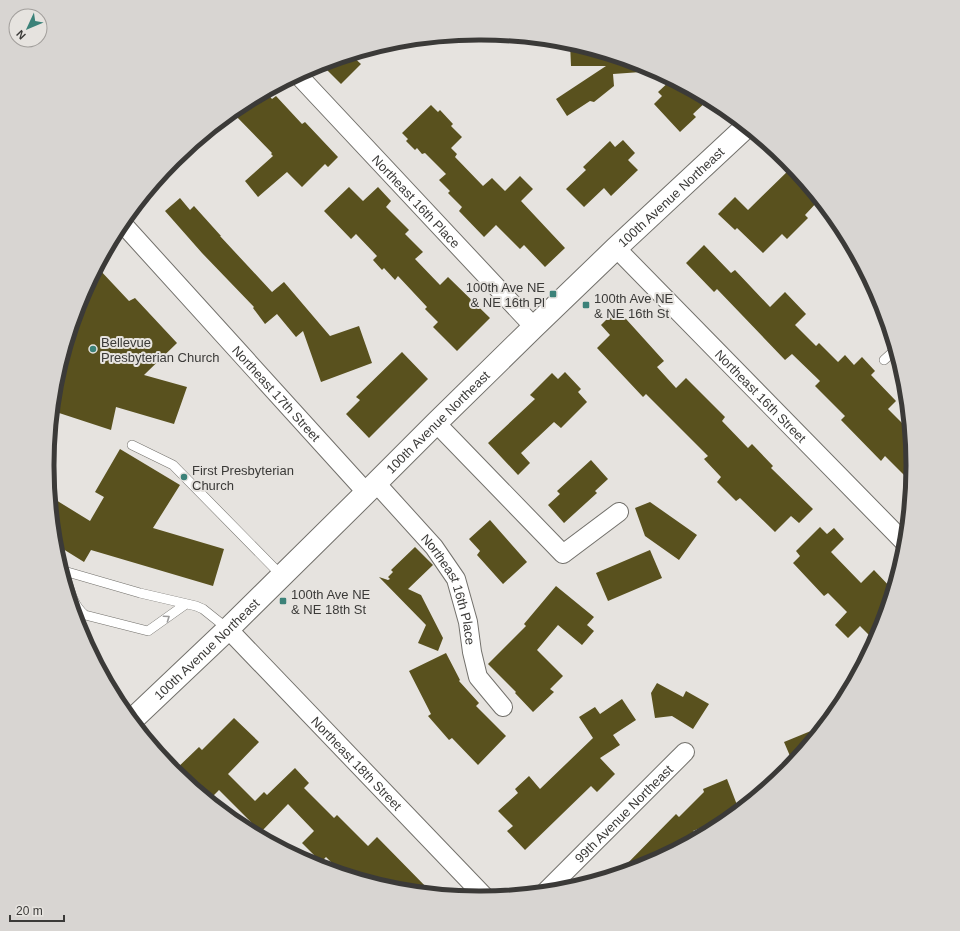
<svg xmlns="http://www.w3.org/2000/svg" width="960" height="931" font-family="Helvetica,sans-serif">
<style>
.building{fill:#59511e}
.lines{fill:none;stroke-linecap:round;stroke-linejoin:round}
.service-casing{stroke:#72706b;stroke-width:10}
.minor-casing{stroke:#72706b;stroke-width:20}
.tertiary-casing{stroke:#72706b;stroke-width:24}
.service{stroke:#fff;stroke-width:9}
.minor{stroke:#fff;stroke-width:18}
.tertiary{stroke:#fff;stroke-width:22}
.oneway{stroke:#9d9c9c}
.poi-dot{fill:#3c8279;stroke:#e6e3df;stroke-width:1.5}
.labels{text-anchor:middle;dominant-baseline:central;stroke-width:4;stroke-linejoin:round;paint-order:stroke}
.street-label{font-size:13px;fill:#3b3a38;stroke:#e6e3df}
.poi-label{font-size:13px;fill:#3b3a38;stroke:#e6e3df;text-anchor:start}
.rim{fill:none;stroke:#3b3a38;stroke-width:5}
</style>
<rect width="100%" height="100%" fill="#e6e3df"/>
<path class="building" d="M 570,43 L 646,66 L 655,71 L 613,74 L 614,86 L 594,102 L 590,101 L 567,116 L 556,99 L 606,66 L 571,66 Z
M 351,55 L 361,64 L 341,84 L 321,64 Z
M 671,80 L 708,100 L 693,114 L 696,117 L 680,132 L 654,104 L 662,96 L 658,92 Z
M 266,92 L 272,99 L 276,96 L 302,124 L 305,122 L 338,157 L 328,167 L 325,164 L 302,187 L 287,172 L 258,197 L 245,181 L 273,156 L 271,154 L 272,153 L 232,112 L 240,106 Z
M 431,105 L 438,112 L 440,110 L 453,124 L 451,126 L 462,137 L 451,148 L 457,154 L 455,157 L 483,186 L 492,178 L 505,191 L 520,176 L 533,189 L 521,201 L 565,248 L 545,267 L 524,245 L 520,249 L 496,225 L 484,237 L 459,211 L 462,207 L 448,193 L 450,191 L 439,180 L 446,174 L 425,153 L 422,154 L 417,148 L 415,150 L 406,141 L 408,139 L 402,133 Z
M 623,140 L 635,153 L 628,160 L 638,170 L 611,196 L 604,188 L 584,207 L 566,189 L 586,170 L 583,167 L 610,141 L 615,147 Z
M 792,167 L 819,200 L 805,215 L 808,218 L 787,239 L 782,234 L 763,253 L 737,228 L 735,230 L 718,214 L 735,197 L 748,210 Z
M 349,187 L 363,201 L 378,187 L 391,201 L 386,207 L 409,230 L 405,234 L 423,252 L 415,259 L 440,285 L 448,277 L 490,318 L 457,351 L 433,327 L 438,322 L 425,309 L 427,307 L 398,276 L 395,280 L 384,268 L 382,270 L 373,260 L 377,256 L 356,234 L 351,239 L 324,211 Z
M 180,198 L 190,210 L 194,206 L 221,236 L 220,236 L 272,292 L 284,282 L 330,336 L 359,326 L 372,363 L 321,382 L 303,331 L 296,337 L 277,314 L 265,324 L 253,308 L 254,307 L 202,253 L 165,211 Z
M 704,245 L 731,273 L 735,270 L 770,307 L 785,292 L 806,314 L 795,325 L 816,346 L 819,343 L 838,362 L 845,355 L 854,365 L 862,357 L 875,371 L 871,375 L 896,401 L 888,409 L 909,430 L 912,466 L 911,482 L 885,456 L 881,461 L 841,420 L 845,416 L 815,386 L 820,381 L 792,354 L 785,360 L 717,289 L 714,292 L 686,263 Z
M 98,268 L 129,301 L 135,298 L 177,343 L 144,375 L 187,387 L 174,424 L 116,407 L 111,430 L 53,411 L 56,381 L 81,300 Z
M 617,309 L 664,361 L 657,367 L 676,388 L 686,378 L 725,417 L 722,421 L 748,448 L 752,444 L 773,466 L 771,468 L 813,509 L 799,523 L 791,516 L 775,532 L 740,498 L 736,501 L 717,482 L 721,477 L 704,459 L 708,456 L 646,394 L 643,397 L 597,348 L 610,335 L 601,325 Z
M 402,352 L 428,379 L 369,438 L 346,414 L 360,400 L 356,397 Z
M 565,372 L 581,389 L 578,392 L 587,402 L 561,428 L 554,422 L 521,453 L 530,463 L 518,475 L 488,443 L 535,399 L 530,395 L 552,373 L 558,379 Z
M 120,449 L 180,485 L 153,528 L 224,549 L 213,586 L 91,550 L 84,562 L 55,544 L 51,497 L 90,521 L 104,497 L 95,492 Z
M 591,460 L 608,479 L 595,491 L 597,493 L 564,523 L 548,505 L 560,494 L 557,491 Z
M 650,502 L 697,535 L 679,560 L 645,536 L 635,508 Z
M 490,520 L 527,562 L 503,584 L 477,555 L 480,551 L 469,539 Z
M 820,527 L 827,534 L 834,528 L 844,539 L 831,552 L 861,583 L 874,570 L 892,589 L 881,628 L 871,637 L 860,626 L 848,638 L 835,625 L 847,612 L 828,593 L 824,596 L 793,563 L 800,556 L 796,551 Z
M 415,547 L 433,565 L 408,589 L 421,595 L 443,638 L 438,651 L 418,643 L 426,625 L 379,577 L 388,580 L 390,579 L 388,577 L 393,572 L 391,570 Z
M 650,550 L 662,578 L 608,601 L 596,573 Z
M 556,586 L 594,617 L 587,625 L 594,631 L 582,645 L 558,625 L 537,650 L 563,676 L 550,689 L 554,692 L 533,712 L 515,693 L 516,692 L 488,664 L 526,626 L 524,624 Z
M 446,653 L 460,680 L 459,681 L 479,703 L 476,706 L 506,736 L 478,765 L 452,738 L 449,740 L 428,716 L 431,714 L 409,671 Z
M 657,683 L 683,697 L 686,691 L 709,704 L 693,729 L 672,716 L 655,718 L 651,693 Z
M 622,699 L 636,720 L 613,735 L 620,745 L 600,758 L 615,774 L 597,792 L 591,786 L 525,850 L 507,831 L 513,826 L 498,811 L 518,793 L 515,789 L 529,776 L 540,789 L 593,738 L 579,717 L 595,707 L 600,714 Z
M 234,718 L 259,742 L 228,774 L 255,801 L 264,792 L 267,795 L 295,768 L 309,783 L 304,788 L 334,818 L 337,815 L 368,846 L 377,837 L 432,893 L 395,890 L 342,873 L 326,857 L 321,862 L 302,843 L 314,831 L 288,804 L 261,832 L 219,790 L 209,800 L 174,771 L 199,747 L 202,750 Z
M 823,726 L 810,742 L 793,763 L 784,742 Z
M 727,779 L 739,810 L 732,815 L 693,831 L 699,837 L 646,865 L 618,873 L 676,814 L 679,817 L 704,792 L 703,789 Z"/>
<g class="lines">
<defs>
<path id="service" d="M 884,360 L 895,350
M 132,445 L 173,465 L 282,576
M 61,566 L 64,571 L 140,593 L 196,606 L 203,609 L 228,629
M 64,571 C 69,587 72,605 85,615 L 148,631 L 186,604"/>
<g id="minor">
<path id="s1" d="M 298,75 L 534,327"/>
<path id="s2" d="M 122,223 L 366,492"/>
<path id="s3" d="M 616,248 L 905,543"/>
<path d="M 436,423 L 563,554 L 619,512"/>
<path id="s4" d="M 376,483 L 434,547 L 456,579 L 468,622 L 472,652 L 478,677 L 503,707"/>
<path id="s5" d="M 228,629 L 485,897"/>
<path id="s6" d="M 545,892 L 685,752"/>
</g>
<g id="tertiary">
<path id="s7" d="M 132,720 L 228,629 L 376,483 L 436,423 L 534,327 L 616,248 L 746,127"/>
</g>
</defs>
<use href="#service" class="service-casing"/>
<use href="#minor" class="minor-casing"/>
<use href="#tertiary" class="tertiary-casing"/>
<use href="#service" class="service"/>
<use href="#minor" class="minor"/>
<use href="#tertiary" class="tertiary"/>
</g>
<defs><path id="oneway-chevron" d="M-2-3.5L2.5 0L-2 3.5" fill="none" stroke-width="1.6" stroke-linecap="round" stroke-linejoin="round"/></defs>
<use class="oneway" href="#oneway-chevron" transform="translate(167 618) rotate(-35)"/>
<g class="poi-dot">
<rect x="549" y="290" width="8" height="8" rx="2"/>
<rect x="582" y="301" width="8" height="8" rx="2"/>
<circle cx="93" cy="349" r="4"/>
<circle cx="184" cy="477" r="4"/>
<rect x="279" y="597" width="8" height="8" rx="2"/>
</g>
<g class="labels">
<g class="street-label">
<text stroke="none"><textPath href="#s7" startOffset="751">100th Avenue Northeast</textPath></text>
<text stroke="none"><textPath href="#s1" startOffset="173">Northeast 16th Place</textPath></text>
<text stroke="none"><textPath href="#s2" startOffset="230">Northeast 17th Street</textPath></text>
<text stroke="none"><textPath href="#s3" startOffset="207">Northeast 16th Street</textPath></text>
<text stroke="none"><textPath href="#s7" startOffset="427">100th Avenue Northeast</textPath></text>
<text stroke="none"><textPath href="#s4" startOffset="132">Northeast 16th Place</textPath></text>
<text stroke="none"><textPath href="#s7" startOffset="103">100th Avenue Northeast</textPath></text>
<text stroke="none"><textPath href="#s5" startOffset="186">Northeast 18th Street</textPath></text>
<text stroke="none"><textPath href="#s6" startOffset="111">99th Avenue Northeast</textPath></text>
</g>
<g class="poi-label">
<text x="545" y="287" text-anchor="end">100th Ave NE<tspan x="545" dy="15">&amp; NE 16th Pl</tspan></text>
<text x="594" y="298">100th Ave NE<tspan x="594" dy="15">&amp; NE 16th St</tspan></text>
<text x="101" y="342">Bellevue<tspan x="101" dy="15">Presbyterian Church</tspan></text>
<text x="192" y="470">First Presbyterian<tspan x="192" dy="15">Church</tspan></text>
<text x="291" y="594">100th Ave NE<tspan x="291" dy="15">&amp; NE 18th St</tspan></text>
</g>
</g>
<path d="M0 0H960V931H0ZM479 40H481A425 425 0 0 1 906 465V466A425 425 0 0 1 481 891H479A425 425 0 0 1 54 466V465A425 425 0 0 1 479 40Z" fill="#d8d5d2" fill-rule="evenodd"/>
<path class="rim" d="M479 40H481A425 425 0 0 1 906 465V466A425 425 0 0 1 481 891H479A425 425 0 0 1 54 466V465A425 425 0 0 1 479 40Z"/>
<g transform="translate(28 28) rotate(226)"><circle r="19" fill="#e6e3df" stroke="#a29f9c"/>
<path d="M0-3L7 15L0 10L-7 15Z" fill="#3c8279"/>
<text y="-6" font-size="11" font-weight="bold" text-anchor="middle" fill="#3b3a38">N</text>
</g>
<path d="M10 915v6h54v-6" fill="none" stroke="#3b3a38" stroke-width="2"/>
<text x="16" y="915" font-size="12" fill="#3b3a38" stroke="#e6e3df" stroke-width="3" paint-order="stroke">20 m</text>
</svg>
